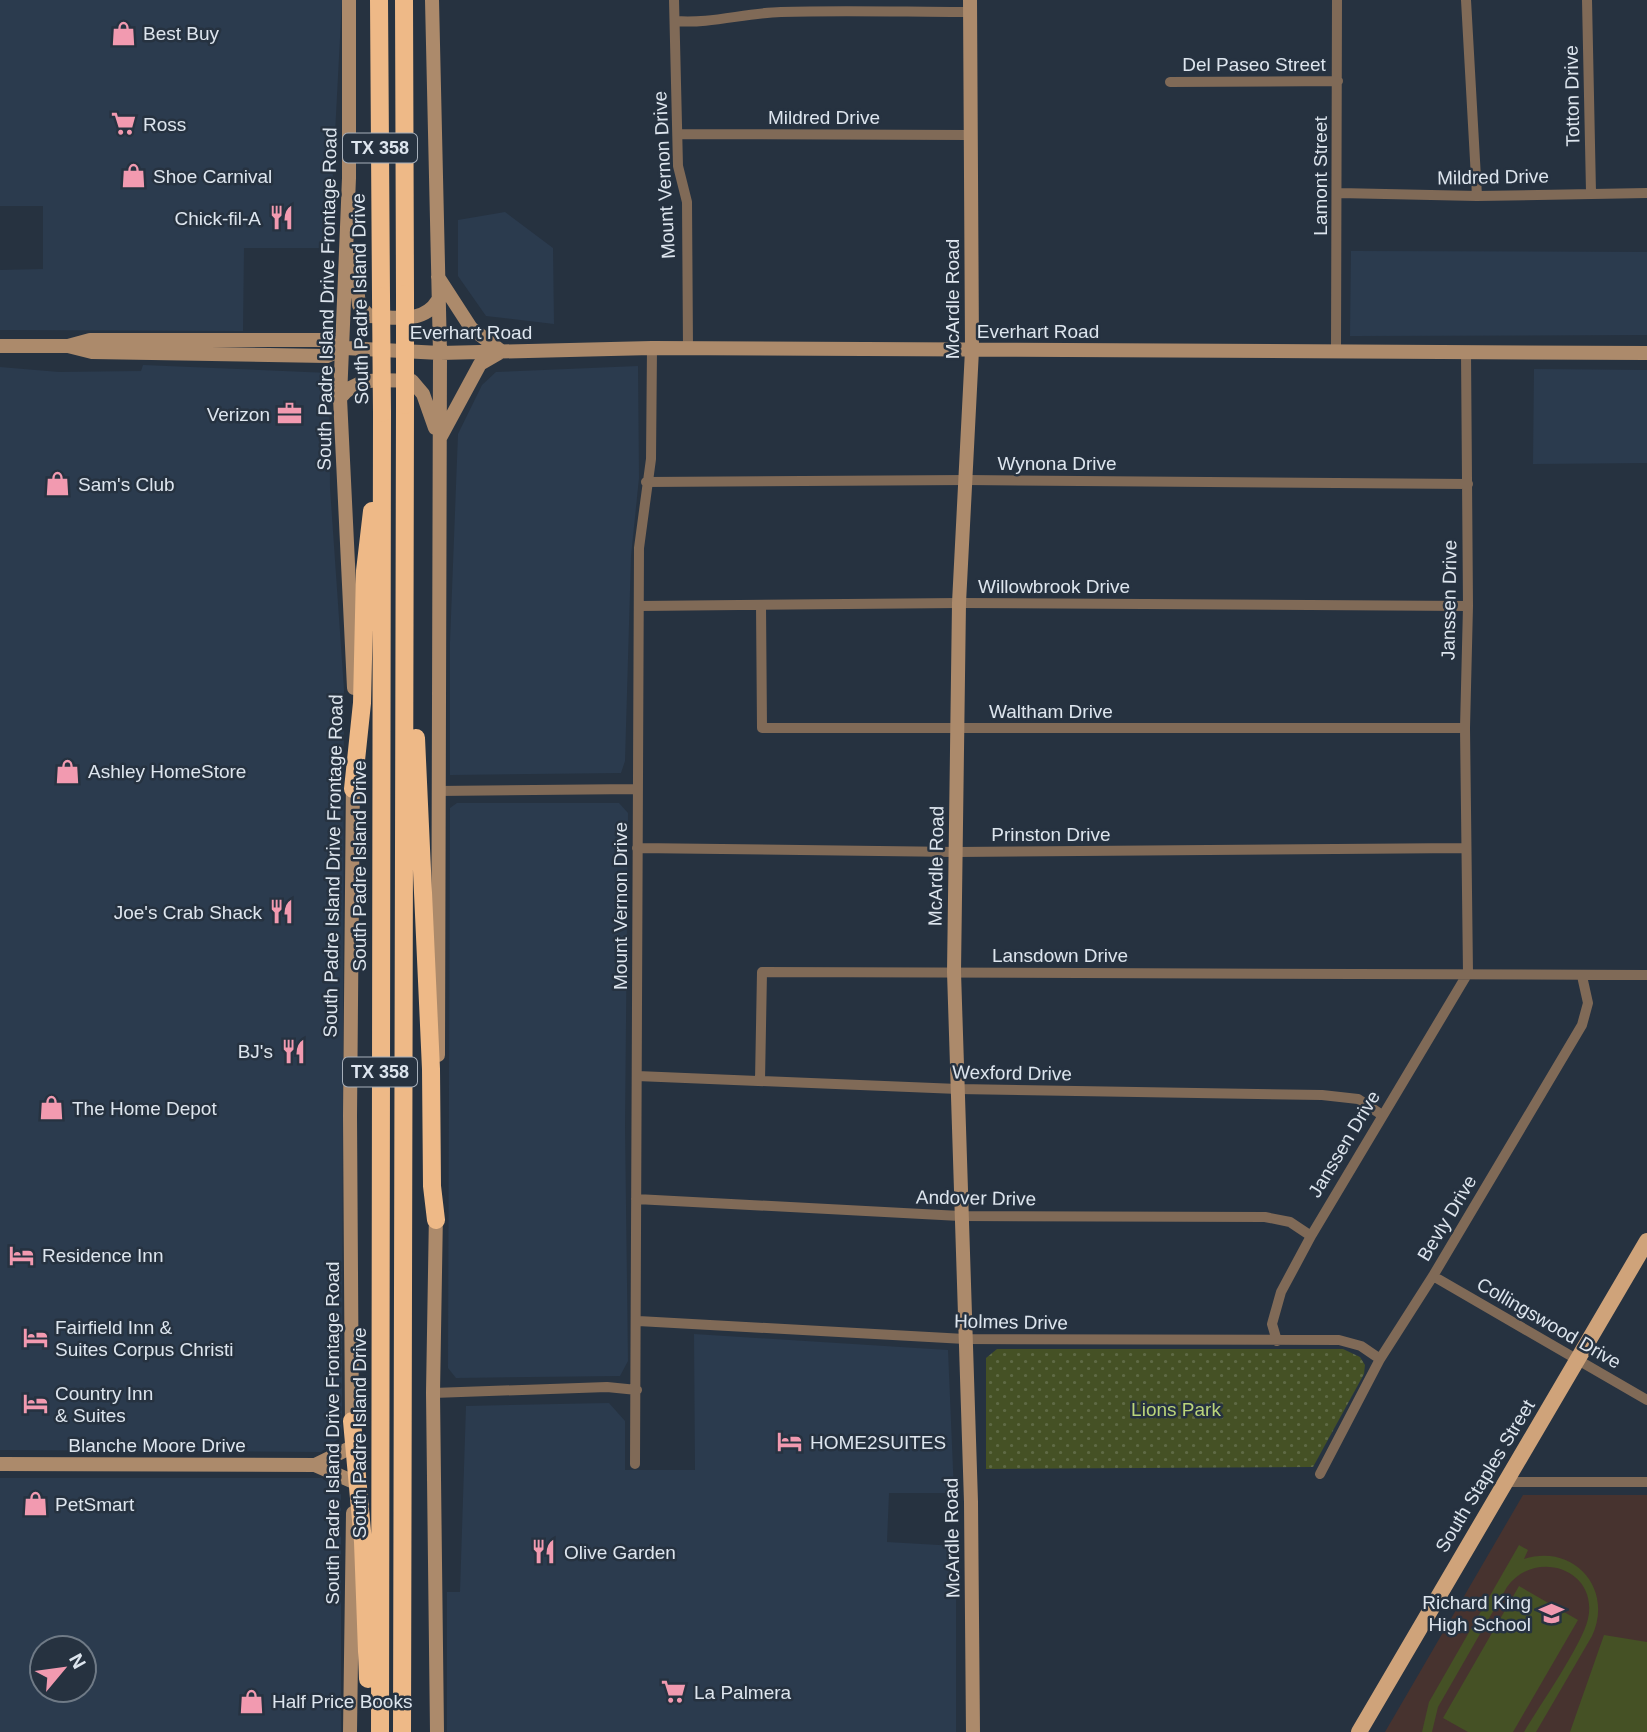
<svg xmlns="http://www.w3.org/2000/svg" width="1647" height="1732" font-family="Arial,sans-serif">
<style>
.built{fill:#2b3b4e;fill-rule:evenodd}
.education{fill:#47332f}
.grass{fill:url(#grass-dots)}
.garden{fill:#455125}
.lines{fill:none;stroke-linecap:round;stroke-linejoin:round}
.street{stroke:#806a57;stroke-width:10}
.secondary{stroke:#ac8a6b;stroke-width:14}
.primary{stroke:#cfa37a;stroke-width:16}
.highway{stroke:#eeb987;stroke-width:18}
.highway-bridge{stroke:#eeb987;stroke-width:18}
.labels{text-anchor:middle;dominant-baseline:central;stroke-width:5;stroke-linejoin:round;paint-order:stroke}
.shield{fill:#263240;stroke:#a6afba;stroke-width:2}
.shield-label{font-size:18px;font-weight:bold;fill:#dde5ee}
.poi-label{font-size:19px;fill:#dde5ee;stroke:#263240;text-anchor:start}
.street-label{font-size:19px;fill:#dde5ee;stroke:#263240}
.park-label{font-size:19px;fill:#bad47a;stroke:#263240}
</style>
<defs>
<pattern id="grass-dots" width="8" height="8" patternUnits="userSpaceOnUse" patternTransform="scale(1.75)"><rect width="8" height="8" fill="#455125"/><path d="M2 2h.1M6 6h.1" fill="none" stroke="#5f6a45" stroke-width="1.8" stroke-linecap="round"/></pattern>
</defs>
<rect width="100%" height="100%" fill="#263240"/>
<path class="built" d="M 0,0 L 342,0 L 329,248 L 244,248 L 243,331 L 0,330 L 0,270 L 43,269 L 43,206 L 0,206 Z
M 505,212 L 553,248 L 554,324 L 486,316 L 458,276 L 458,220 Z
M 1351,251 L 1647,252 L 1647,335 L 1350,336 Z
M 143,365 L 329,373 L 330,488 L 344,690 L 342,1436 L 321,1452 L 0,1450 L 0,367 L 59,372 L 141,371 Z
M 638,366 L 639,478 L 631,556 L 625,761 L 621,773 L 450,775 L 450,642 L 458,434 L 482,385 L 496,372 Z
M 1534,369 L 1647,370 L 1647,463 L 1533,464 Z
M 457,803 L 619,803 L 628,813 L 625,1127 L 628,1361 L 620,1376 L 456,1378 L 448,1368 L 450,808 Z
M 694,1334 L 948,1350 L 954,1493 L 889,1493 L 887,1542 L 956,1546 L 956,1732 L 447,1732 L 447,1592 L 460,1592 L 466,1406 L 609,1403 L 625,1421 L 625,1470 L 695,1470 Z
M 0,1478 L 322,1478 L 341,1494 L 341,1732 L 0,1732 ZM 84,1648 L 84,1690 L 42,1690 L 42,1648 Z"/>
<path class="education" d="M 1523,1495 L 1647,1495 L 1647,1732 L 1385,1732 Z"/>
<path class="grass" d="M 997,1349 L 1343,1349 L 1360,1357 L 1365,1365 L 1364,1374 L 1313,1467 L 986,1469 L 986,1358 Z"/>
<path class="garden" d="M 1519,1545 L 1528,1550 L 1524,1559 C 1574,1543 1614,1589 1592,1636 L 1536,1732 L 1524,1732 C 1540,1705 1582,1645 1588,1619 C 1599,1569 1535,1548 1507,1587 L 1438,1707 L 1432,1732 L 1422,1732 L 1429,1702 Z
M 1519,1586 L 1578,1620 L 1513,1732 L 1468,1732 L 1443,1718 Z
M 1604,1635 L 1647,1642 L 1647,1732 L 1570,1732 Z"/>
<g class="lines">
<path class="street" d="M 674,0 L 678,166 L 687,202 L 688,348
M 1466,0 L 1477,196
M 1587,0 L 1591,192
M 675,21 C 711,24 744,13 781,12 C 844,10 907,12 970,12
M 1170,82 L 1338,81
M 678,134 L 970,135
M 1339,193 L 1477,196 L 1647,193
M 1336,351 L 1337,0
M 646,482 L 967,480 L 1468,484
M 761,605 L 762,728 L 1465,728
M 640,606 L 959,603 L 1468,606
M 437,791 L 637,789
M 637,848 L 956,852 L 1465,848
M 637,1076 L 958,1089 L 1322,1095 L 1358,1099 L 1382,1115
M 760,1081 L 762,972 L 1647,975
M 636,1199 L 960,1216 L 1265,1217 L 1290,1222 L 1311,1236
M 1433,1276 L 1647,1400
M 638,1321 L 965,1339 L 1339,1340 L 1361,1346 L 1380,1359
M 1277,1341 L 1272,1324 L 1281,1292 L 1311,1236 L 1468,973 L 1465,728 L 1468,606 L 1466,353
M 433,1393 L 607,1387 L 637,1390
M 635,1464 L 639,548 L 651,459 L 652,348
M 1320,1474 L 1380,1359 L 1433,1276 L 1582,1025 L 1588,1003 L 1582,976
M 1504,1482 L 1647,1482"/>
<path class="secondary" d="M 349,0 L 349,178 L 340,398 L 354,688
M 432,0 L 440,353 L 438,1055
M 970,0 L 972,350 L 959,603 L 954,972 L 971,1502 L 973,1732
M 354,260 L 359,305 L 369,316 C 394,317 423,325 438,300
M 438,277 L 471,328 L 501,351
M 0,346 L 68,346 L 92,352 L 327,356 L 345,348
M 68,346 L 90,340 L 327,340 L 345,348 L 440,353 L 652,348 L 1647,353
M 340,398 C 358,374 385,381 412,381 L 423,394 L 435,428
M 440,438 L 480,364 L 499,353
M 436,1212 L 433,1393 L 437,1732
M 352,1430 L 350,1116 L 353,778
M 0,1464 L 315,1465 L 354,1482
M 315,1465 L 352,1447
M 350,1732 L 353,1513"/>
<path class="primary" d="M 1359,1732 L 1647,1241"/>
<path class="highway" d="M 379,0 L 381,296
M 404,0 L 405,294
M 416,738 L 431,1069 L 432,1186 L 436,1220
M 353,789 L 362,703 L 365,571 L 372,511
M 352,1421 L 363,1542 L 368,1679
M 380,1732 L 382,413
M 402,1732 L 405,405"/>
<path class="highway-bridge" d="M 381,296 L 382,413
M 405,405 L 405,294"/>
</g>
<defs>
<symbol id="shop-bare" viewBox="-9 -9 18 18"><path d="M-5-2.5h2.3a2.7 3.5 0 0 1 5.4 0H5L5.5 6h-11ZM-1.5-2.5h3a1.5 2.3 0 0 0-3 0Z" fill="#f29ab0" stroke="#263240" stroke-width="2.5" paint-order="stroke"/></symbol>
<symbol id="supermarket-bare" viewBox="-9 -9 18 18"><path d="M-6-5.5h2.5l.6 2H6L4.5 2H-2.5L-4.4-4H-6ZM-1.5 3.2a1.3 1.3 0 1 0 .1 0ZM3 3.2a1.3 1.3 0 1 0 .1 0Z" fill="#f29ab0" stroke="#263240" stroke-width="2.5" paint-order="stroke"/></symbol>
<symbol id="restaurant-bare" viewBox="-9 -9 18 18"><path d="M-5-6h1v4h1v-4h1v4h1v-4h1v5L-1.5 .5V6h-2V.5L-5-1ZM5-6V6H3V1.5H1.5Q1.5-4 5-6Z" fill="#f29ab0" stroke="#263240" stroke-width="2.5" paint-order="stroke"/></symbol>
<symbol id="office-bare" viewBox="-9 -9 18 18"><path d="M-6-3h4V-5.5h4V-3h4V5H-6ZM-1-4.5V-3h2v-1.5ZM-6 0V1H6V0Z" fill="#f29ab0" stroke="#263240" stroke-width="2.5" paint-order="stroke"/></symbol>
<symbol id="hotel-bare" viewBox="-9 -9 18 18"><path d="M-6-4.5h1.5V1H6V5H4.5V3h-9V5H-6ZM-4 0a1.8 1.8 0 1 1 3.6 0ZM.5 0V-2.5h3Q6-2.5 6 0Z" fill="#f29ab0" stroke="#263240" stroke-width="2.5" paint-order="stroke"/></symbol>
<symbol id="school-bare" viewBox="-9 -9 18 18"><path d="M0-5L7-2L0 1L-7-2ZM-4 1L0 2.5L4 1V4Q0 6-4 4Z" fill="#f29ab0" stroke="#263240" stroke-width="2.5" paint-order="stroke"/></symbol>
</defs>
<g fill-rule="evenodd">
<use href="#shop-bare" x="106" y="16" width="35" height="35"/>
<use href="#supermarket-bare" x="106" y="106" width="35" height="35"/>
<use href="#shop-bare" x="116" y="158" width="35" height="35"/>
<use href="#restaurant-bare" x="264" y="200" width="35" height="35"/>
<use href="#office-bare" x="272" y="396" width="35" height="35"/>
<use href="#shop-bare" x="40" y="466" width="35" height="35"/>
<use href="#shop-bare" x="50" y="754" width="35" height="35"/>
<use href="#restaurant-bare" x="264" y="894" width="35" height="35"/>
<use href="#restaurant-bare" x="276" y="1034" width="35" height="35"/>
<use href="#shop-bare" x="34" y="1090" width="35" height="35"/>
<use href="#hotel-bare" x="4" y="1238" width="35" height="35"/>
<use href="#hotel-bare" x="18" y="1320" width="35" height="35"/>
<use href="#hotel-bare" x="18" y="1386" width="35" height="35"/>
<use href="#hotel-bare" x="772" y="1424" width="35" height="35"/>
<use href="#shop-bare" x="18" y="1486" width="35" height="35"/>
<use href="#restaurant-bare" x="526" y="1534" width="35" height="35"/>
<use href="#school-bare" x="1534" y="1596" width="35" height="35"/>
<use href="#supermarket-bare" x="656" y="1674" width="35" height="35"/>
<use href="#shop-bare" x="234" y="1684" width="35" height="35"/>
</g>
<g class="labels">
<g class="shield">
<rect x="343" y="133.5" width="74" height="29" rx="5"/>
<rect x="343" y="1057.5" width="74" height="29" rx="5"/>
</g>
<g class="shield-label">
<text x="380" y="148">TX 358</text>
<text x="380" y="1072">TX 358</text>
</g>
<g class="poi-label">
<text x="143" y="33">Best Buy</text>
<text x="143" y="124">Ross</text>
<text x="153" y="176">Shoe Carnival</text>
<text x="261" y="218" text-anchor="end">Chick-fil-A</text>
<text x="270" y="414" text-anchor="end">Verizon</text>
<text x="78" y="484">Sam's Club</text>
<text x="88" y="771">Ashley HomeStore</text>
<text x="262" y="912" text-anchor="end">Joe's Crab Shack</text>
<text x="273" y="1051" text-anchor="end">BJ's</text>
<text x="72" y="1108">The Home Depot</text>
<text x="42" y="1255">Residence Inn</text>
<text x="55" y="1327">Fairfield Inn &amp;<tspan x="55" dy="22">Suites Corpus Christi</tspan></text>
<text x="55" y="1393">Country Inn<tspan x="55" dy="22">&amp; Suites</tspan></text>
<text x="810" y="1442">HOME2SUITES</text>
<text x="55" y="1504">PetSmart</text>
<text x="564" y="1552">Olive Garden</text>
<text x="1531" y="1602" text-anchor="end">Richard King<tspan x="1531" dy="22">High School</tspan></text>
<text x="694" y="1692">La Palmera</text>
<text x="272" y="1701">Half Price Books</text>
</g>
<g class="street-label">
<text x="1254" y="64">Del Paseo Street</text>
<text transform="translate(1572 96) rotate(-91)">Totton Drive</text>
<text x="824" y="117">Mildred Drive</text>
<text transform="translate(664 175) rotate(-93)">Mount Vernon Drive</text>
<text transform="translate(1320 176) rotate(-90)">Lamont Street</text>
<text transform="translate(1493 177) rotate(-1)">Mildred Drive</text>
<text transform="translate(327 299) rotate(-89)">South Padre Island Drive Frontage Road</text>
<text transform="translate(360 299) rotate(-91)">South Padre Island Drive</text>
<text transform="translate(952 299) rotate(-90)">McArdle Road</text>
<text x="1038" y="331">Everhart Road</text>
<text x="471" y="332">Everhart Road</text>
<text x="1057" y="463">Wynona Drive</text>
<text x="1054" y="586">Willowbrook Drive</text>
<text transform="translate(1449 600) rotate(-89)">Janssen Drive</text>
<text x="1051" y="711">Waltham Drive</text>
<text x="1051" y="834">Prinston Drive</text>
<text transform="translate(333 866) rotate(-89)">South Padre Island Drive Frontage Road</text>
<text transform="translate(359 866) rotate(-90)">South Padre Island Drive</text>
<text transform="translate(936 866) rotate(-89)">McArdle Road</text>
<text transform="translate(620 906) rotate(-90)">Mount Vernon Drive</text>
<text x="1060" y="955">Lansdown Drive</text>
<text transform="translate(1012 1073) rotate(1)">Wexford Drive</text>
<text transform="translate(1344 1144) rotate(-59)">Janssen Drive</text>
<text transform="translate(976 1198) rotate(1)">Andover Drive</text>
<text transform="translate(1447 1218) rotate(-59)">Bevly Drive</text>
<text transform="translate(1011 1322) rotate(1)">Holmes Drive</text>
<text transform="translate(1549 1323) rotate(30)">Collingswood Drive</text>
<text transform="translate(332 1433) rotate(-90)">South Padre Island Drive Frontage Road</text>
<text transform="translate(359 1433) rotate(-90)">South Padre Island Drive</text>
<text x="157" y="1445">Blanche Moore Drive</text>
<text transform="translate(1485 1476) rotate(-59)">South Staples Street</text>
<text transform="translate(952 1538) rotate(-91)">McArdle Road</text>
</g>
<g class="park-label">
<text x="1176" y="1409">Lions Park</text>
</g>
</g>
<g transform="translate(63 1669) rotate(61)"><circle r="33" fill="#263240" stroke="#6f7a86" stroke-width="2"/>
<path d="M0-5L12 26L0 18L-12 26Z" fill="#f29ab0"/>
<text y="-10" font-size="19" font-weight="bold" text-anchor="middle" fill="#dde5ee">N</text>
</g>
</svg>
